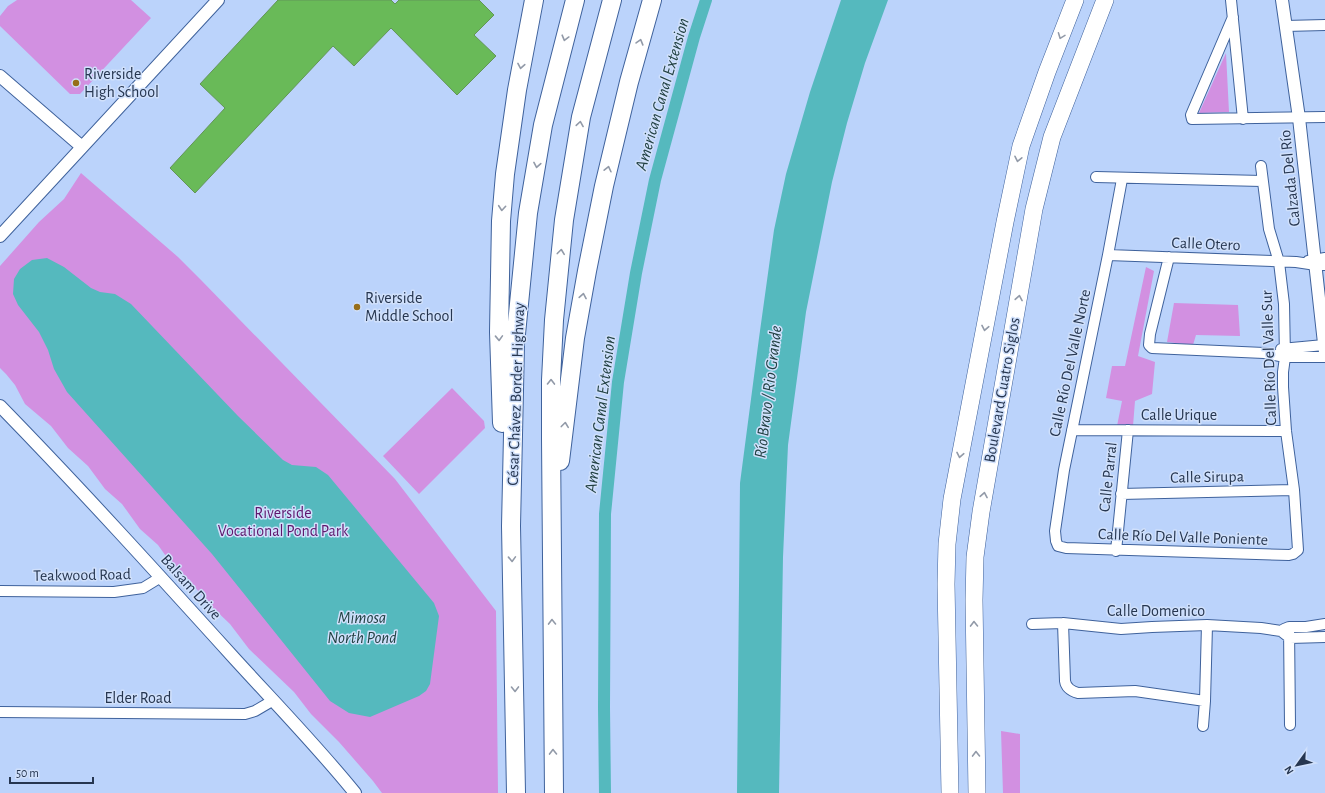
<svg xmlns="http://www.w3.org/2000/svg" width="1325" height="793" font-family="'Alegreya Sans',sans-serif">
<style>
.green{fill:#d290e1}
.water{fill:#55b9be}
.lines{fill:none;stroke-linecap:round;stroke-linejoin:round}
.canal{stroke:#55b9be;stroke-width:12}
.building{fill:#69ba58;stroke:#639558}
.minor-casing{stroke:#3f629c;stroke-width:12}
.tertiary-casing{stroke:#3f629c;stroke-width:14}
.trunk-casing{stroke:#3f629c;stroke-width:18}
.motorway-casing{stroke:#3f629c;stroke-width:20}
.minor{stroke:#fff;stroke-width:10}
.tertiary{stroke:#fff;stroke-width:12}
.trunk{stroke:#fff;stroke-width:17}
.motorway{stroke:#fff;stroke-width:18}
.oneway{stroke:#929aa8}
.poi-dot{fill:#976e1a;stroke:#d0e0fb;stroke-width:1.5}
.labels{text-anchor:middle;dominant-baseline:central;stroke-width:3;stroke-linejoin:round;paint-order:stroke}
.poi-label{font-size:16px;fill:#263650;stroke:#d0e0fb;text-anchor:start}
.street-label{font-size:16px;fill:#263650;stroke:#d0e0fb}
.park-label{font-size:16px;fill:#5f176d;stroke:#d0e0fb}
.water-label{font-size:17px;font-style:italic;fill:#214042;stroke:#d0e0fb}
</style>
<rect width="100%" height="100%" fill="#bbd3fb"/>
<path class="green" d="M 17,0 L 131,0 L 151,18 L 80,94 L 70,94 L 0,26 L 0,16 L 8,6 Z
M 1226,53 L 1229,112 L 1199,113 Z
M 81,173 L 178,257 L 201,280 L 395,479 L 496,611 L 498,793 L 382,793 L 373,781 L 339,742 L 311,714 L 294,692 L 249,649 L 230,624 L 208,603 L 190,581 L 173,566 L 158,545 L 140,529 L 122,504 L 105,489 L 88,466 L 68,448 L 51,426 L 25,404 L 15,385 L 6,374 L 0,368 L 0,266 L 39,222 L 64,199 Z
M 1146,267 L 1154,271 L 1138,356 L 1155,362 L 1152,394 L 1135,401 L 1133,426 L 1117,426 L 1122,401 L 1106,398 L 1112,366 L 1125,366 Z
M 1174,303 L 1238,305 L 1240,336 L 1196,335 L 1193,345 L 1167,342 Z
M 452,388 L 484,421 L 485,428 L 419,494 L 383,456 Z
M 1001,731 L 1020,734 L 1020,793 L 1003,793 Z"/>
<path class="water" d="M 841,0 L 888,0 L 865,63 L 847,123 L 832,182 L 806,312 L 788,445 L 783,557 L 779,793 L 737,793 L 740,483 L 759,338 L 774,230 L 786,174 L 810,92 Z
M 47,258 L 64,267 L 91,288 L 100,292 L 115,294 L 131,304 L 238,416 L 283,460 L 292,465 L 316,467 L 328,475 L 434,603 L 439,616 L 430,684 L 426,691 L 419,696 L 370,717 L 349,713 L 330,701 L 212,554 L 67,392 L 54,369 L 48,350 L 39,332 L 18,305 L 13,294 L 14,279 L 20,269 L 32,260 Z"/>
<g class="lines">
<path class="canal" d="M 605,793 L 604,707 L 605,514 L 618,382 L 636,273 L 655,180 L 694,37 L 706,0"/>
</g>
<path class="building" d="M 278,0 L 391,0 L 395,4 L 399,0 L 479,0 L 494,15 L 474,35 L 496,56 L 457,95 L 391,28 L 354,66 L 333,46 L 195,193 L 170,168 L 225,108 L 200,84 Z"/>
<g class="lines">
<defs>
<path id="minor" d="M 1231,0 L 1243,119
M 1233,17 L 1191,115 L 1192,119 L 1325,117
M 1285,26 L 1325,25
M 1096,177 L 1262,181
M 1122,179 L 1108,255 L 1064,470 L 1055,531 L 1056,541 L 1058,546 L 1066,548 L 1289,555 L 1293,554 L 1298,550 L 1294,490 L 1286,431 L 1283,387 L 1283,372 L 1285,357 L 1284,304 L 1279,262 L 1269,229 L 1261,166
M 1108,255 L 1296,262 L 1316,265 L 1325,265
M 1169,257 L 1150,334 L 1149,345 L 1152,348 L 1264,353 L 1285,357 L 1325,357
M 1308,261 L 1325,258
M 1281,349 L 1324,345
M 1072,430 L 1286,431
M 1121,494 L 1294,490
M 1116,551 L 1128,430
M 0,591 L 114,592 L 143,588 L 161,577
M 1063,623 L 1065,681 C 1066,688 1071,691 1078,693 L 1135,691 L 1205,701
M 1032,624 L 1063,623 L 1121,629 L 1152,627 L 1207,625 L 1261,628 L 1281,631 L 1290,638 L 1325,637
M 1289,627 L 1290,725
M 1284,629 L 1289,627 L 1306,627 L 1325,624
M 0,712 L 245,714 L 255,711 L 272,701
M 1203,726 L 1205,701 L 1207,625"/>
<path id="tertiary" d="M 1282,0 L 1299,118 L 1325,352
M 0,76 L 82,147
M 0,236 L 218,0
M 0,406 C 80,488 157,573 234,658 C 275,703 317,746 355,793"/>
<path id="trunk" d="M 950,793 L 946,584 L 947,544 L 952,499 L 1005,222 L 1021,146 L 1047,72 L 1075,0
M 977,793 L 974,600 L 975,557 L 981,512 L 1034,209 L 1052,137 L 1105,0"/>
<path id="motorway" d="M 502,423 L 499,332 L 501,221 L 505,174 L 517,90 L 534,0
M 560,461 L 575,338 L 587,271 L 604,186 L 629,82 L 652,0
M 516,793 L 511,526 L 515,344 L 528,213 L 543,125 L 575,0
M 554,793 L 551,439 L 551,380 L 554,320 L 564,220 L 581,117 L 612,0"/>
</defs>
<use href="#minor" class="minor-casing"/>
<use href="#tertiary" class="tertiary-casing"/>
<use href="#trunk" class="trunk-casing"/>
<use href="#motorway" class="motorway-casing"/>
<use href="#minor" class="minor"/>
<use href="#tertiary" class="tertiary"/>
<use href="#trunk" class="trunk"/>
<use href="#motorway" class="motorway"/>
</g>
<defs><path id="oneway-chevron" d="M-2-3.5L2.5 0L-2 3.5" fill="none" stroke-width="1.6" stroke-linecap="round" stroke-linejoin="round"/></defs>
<g class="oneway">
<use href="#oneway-chevron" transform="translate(1061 36) rotate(111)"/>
<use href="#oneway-chevron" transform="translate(565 38) rotate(105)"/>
<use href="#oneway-chevron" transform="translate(640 42) rotate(-74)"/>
<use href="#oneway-chevron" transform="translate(521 66) rotate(100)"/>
<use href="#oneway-chevron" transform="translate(580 124) rotate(-81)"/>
<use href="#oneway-chevron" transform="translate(1018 159) rotate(102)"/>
<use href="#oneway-chevron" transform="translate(537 165) rotate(100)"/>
<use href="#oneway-chevron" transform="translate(608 169) rotate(-77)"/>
<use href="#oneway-chevron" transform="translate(502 208) rotate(95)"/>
<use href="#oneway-chevron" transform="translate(561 252) rotate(-83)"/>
<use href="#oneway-chevron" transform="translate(583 296) rotate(-80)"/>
<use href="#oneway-chevron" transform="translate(1019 298) rotate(-80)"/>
<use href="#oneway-chevron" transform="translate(985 328) rotate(101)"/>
<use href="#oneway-chevron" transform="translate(499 338) rotate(88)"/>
<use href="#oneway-chevron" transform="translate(551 382) rotate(-89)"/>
<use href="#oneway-chevron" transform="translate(565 425) rotate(-83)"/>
<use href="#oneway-chevron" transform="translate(960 455) rotate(101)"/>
<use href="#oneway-chevron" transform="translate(984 495) rotate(-80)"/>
<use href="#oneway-chevron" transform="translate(512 559) rotate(88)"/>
<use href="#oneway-chevron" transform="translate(552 622) rotate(-91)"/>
<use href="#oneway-chevron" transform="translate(974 624) rotate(-91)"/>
<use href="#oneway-chevron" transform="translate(515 689) rotate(89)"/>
<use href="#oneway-chevron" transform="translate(553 752) rotate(-91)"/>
<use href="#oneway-chevron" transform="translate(976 754) rotate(-91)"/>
</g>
<g class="poi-dot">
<circle cx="76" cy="83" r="4"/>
<circle cx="357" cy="307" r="4"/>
</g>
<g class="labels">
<g class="poi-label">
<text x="84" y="74">Riverside<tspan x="84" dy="18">High School</tspan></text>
<text x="365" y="298">Riverside<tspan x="365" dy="18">Middle School</tspan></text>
</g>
<g class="street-label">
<text transform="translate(1290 178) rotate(-96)">Calzada Del Río</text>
<text transform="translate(1206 244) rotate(2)">Calle Otero</text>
<text transform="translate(1269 358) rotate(-92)">Calle Río Del Valle Sur</text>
<text transform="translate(1070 363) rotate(-78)">Calle Río Del Valle Norte</text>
<text transform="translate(1002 390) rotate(-80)">Boulevard Cuatro Siglos</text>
<text transform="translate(516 394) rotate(-88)">César Chávez Border Highway</text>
<text x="1179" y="415">Calle Urique</text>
<text transform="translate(1108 477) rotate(-84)">Calle Parral</text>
<text transform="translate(1207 477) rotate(-1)">Calle Sirupa</text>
<text transform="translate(1183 537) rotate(2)">Calle Río Del Valle Poniente</text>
<text transform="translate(82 575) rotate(-1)">Teakwood Road</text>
<text transform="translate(191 587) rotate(48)">Balsam Drive</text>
<text x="1156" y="611">Calle Domenico</text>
<text x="138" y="698">Elder Road</text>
</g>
<g class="park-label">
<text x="283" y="513">Riverside<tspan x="283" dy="18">Vocational Pond Park</tspan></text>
</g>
<g class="water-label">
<text transform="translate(662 94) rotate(-74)">American Canal Extension</text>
<text transform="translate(768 392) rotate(-83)">Río Bravo / Rio Grande</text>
<text transform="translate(600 414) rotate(-83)">American Canal Extension</text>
<text x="362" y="617">Mimosa<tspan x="362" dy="20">North Pond</tspan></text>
</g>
</g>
<g transform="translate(1297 765) rotate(237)" stroke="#d0e0fb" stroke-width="3" paint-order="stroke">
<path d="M0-3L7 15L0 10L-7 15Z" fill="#263650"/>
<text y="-6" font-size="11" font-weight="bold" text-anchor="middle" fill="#263650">N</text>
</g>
<path d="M10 777v6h83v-6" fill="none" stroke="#263650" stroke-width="2"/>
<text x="16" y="777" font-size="12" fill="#263650" stroke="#d0e0fb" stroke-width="3" paint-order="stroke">50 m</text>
</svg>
